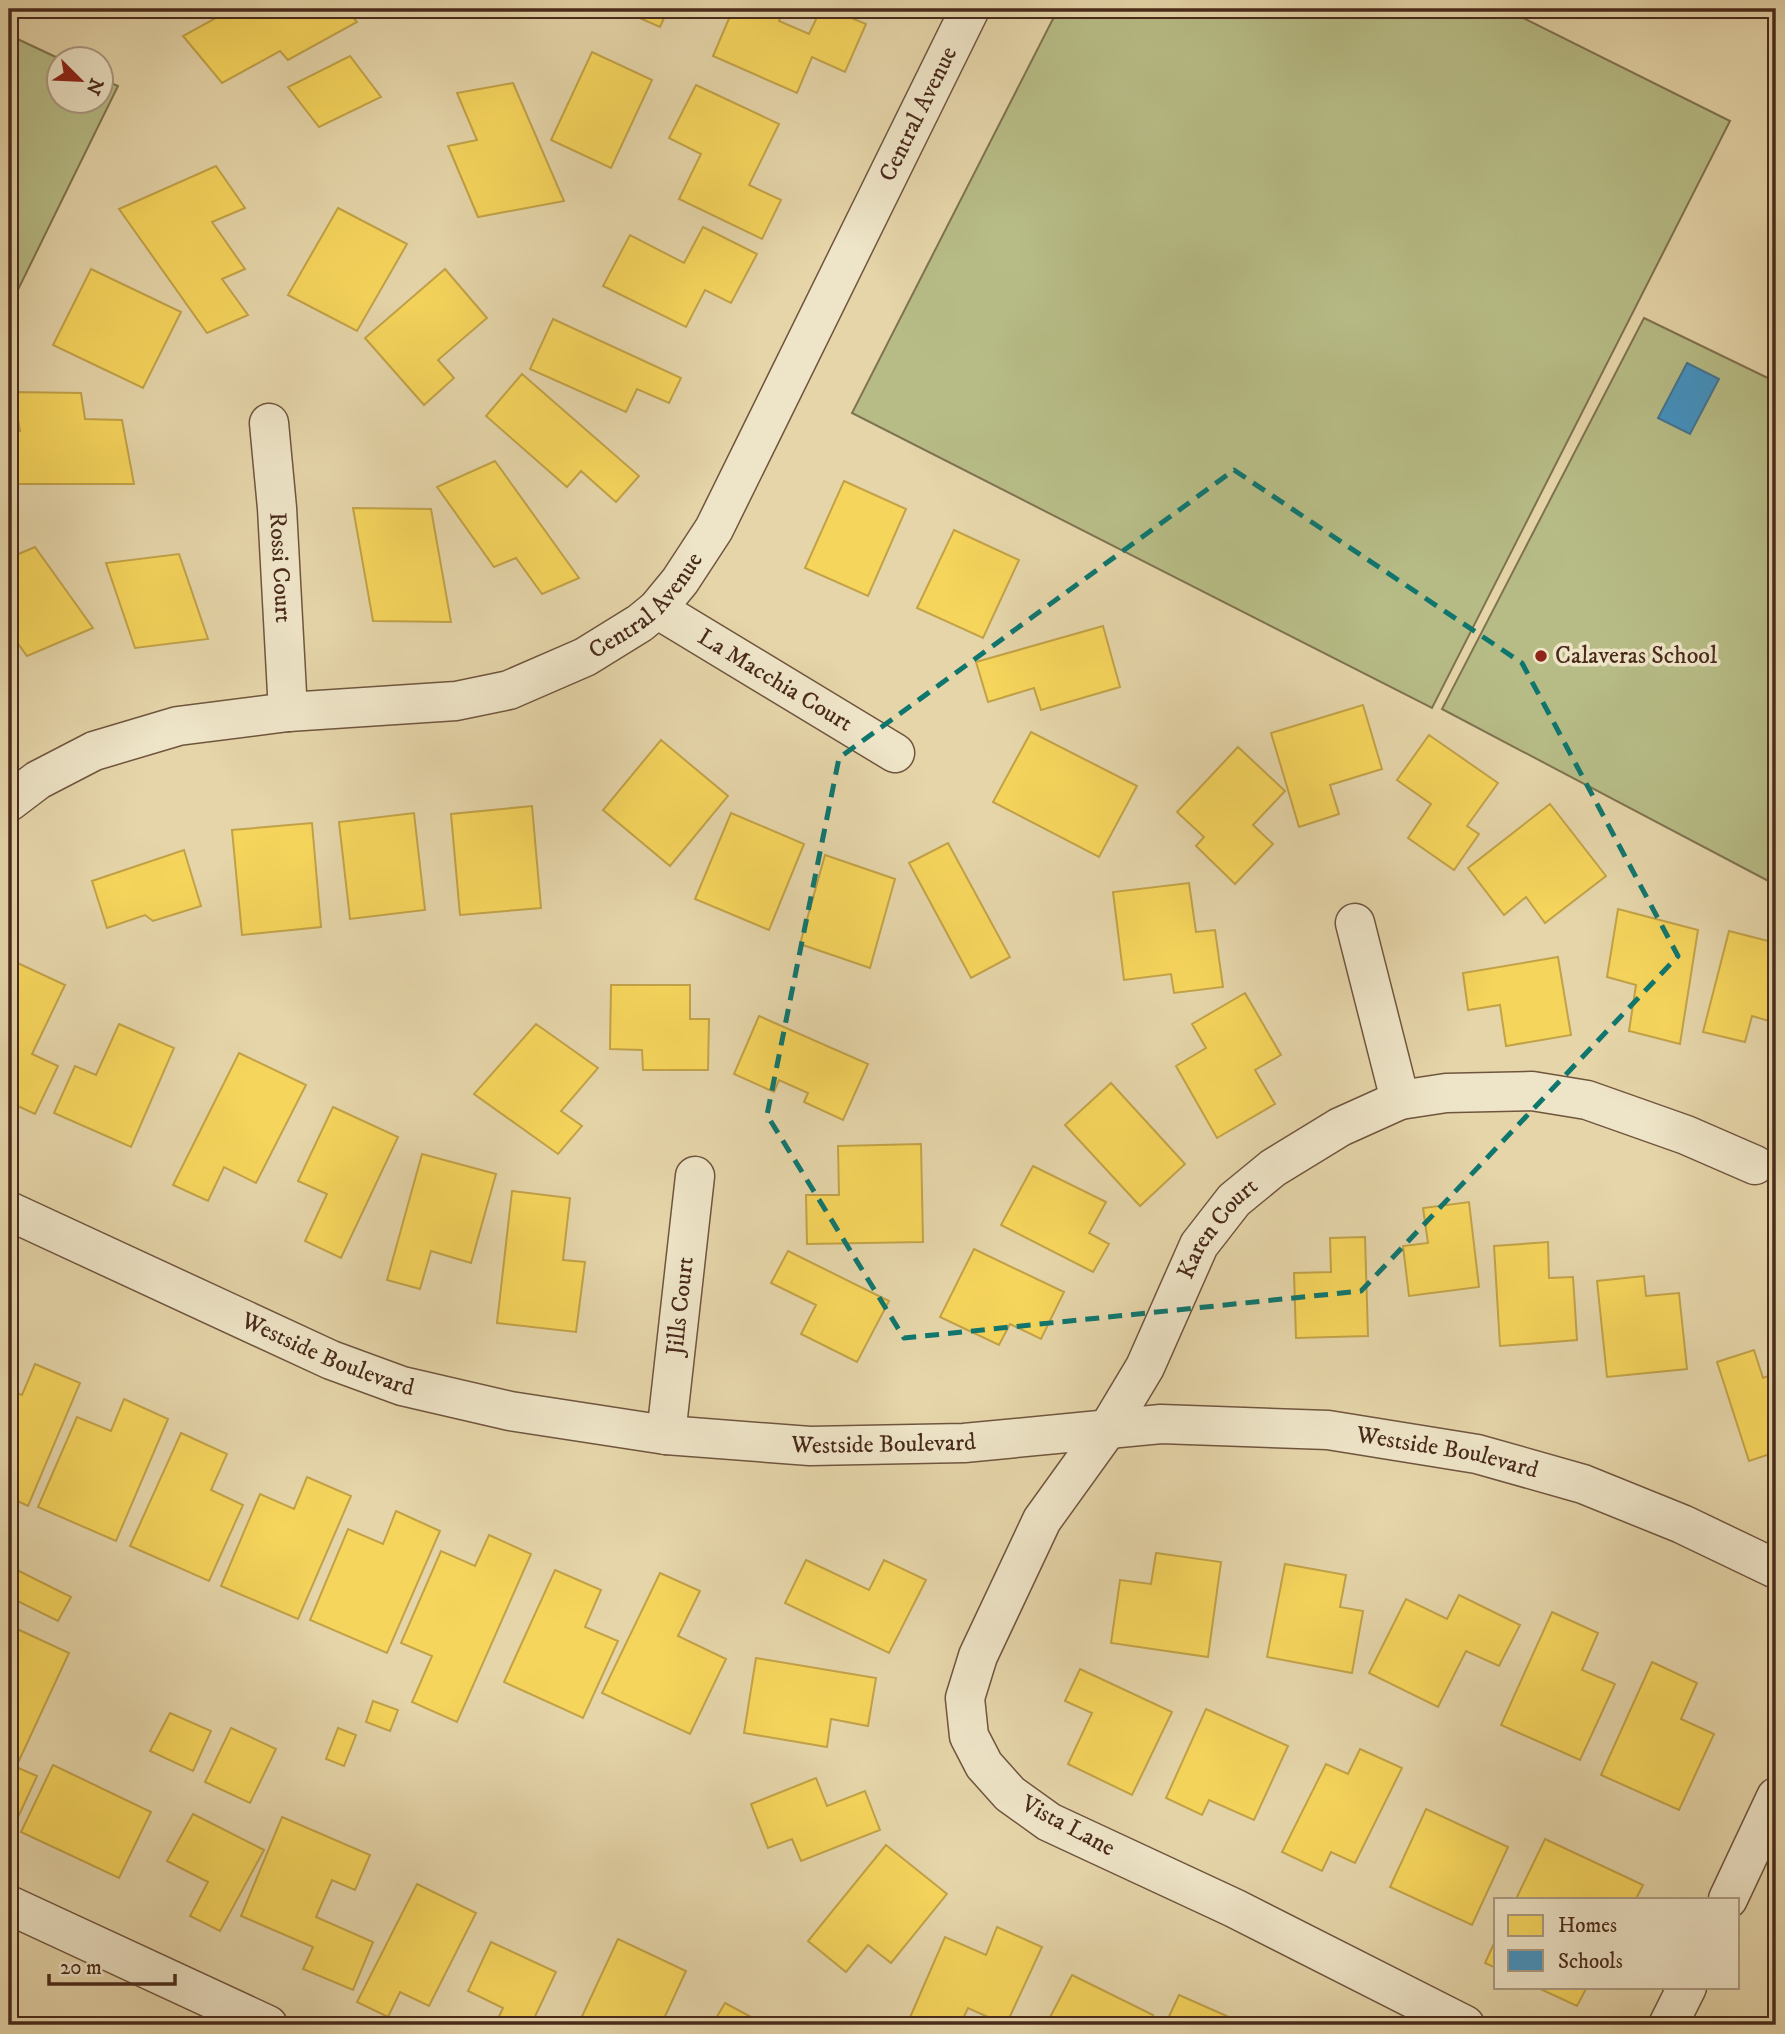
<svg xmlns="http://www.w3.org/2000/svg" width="1785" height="2034" font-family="'IM FELL DW Pica',serif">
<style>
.green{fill:#b7bc86;stroke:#807350;stroke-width:2}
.homes{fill:#f6d55c;stroke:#c2a248;stroke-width:2}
.schools{fill:#4393c3;stroke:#457491;stroke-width:2}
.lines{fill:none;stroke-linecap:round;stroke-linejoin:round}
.minor-casing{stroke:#70553e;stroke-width:41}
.minor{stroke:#eee4c7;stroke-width:38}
.marked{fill:none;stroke:#0f766e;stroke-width:5;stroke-dasharray:14 9;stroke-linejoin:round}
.poi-dot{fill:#8f2418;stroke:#eee4c7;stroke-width:2.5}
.labels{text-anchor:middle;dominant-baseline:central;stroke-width:7;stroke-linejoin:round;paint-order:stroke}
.street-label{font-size:24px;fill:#492a1b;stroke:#eee4c7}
.poi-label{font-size:24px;fill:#492a1b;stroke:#eee4c7;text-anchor:start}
</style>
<rect width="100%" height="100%" fill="#e5d5a9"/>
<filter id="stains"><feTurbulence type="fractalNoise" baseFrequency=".00286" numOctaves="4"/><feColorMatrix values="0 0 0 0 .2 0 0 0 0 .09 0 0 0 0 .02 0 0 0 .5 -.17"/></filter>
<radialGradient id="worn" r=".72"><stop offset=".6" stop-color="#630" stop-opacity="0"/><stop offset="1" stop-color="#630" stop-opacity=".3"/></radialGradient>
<path class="green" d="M 1058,9 L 1505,9 L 1730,121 L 1432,708 L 852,413 Z
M 9,35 L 60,59 L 60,102 L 102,102 L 102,79 L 118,86 L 9,308 Z
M 1644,318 L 1776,382 L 1776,885 L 1442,709 Z"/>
<path class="homes" d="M 232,9 L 346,9 L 357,22 L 288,60 L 280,51 L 222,83 L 183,36 Z
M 619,9 L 668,9 L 660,27 Z
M 733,9 L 784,9 L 779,21 L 809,34 L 821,9 L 830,9 L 866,24 L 845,72 L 812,57 L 797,93 L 713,56 Z
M 592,52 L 652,80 L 611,168 L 551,140 Z
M 350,56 L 381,97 L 319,127 L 288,87 Z
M 513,83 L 564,201 L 478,217 L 448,146 L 477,140 L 457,93 Z
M 696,85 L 779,124 L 749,185 L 781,200 L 762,239 L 679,199 L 701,154 L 669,138 Z
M 216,166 L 245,208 L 212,222 L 245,269 L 222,279 L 248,315 L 207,333 L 119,209 Z
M 338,208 L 407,244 L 357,331 L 288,295 Z
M 703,227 L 757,254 L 731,303 L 705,290 L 686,327 L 603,286 L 630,235 L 684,263 Z
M 91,269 L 181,312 L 143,388 L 53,345 Z
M 445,269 L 487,318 L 438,360 L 454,378 L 424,405 L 365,338 Z
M 553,319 L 681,378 L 669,403 L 637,389 L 626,412 L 530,369 Z
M 522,374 L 639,476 L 616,502 L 581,471 L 567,487 L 486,416 Z
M 13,392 L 81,393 L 85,419 L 122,420 L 134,484 L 9,484 L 9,431 L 20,431 Z
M 495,461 L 579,578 L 542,594 L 516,558 L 494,567 L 437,487 Z
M 844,481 L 906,509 L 868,596 L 805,568 Z
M 353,508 L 431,509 L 451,622 L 373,621 Z
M 954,530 L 1019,560 L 983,638 L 917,608 Z
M 35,547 L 93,628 L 27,656 L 9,631 L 9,558 Z
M 179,554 L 208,639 L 135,648 L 106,563 Z
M 1103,626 L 1120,687 L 1041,710 L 1034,688 L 988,702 L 976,662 Z
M 1363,705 L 1382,769 L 1330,785 L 1339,814 L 1299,827 L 1271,733 Z
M 1031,732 L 1137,786 L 1099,857 L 993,802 Z
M 1429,735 L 1498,783 L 1467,826 L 1479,834 L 1454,870 L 1408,838 L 1431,804 L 1397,780 Z
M 661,740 L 728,796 L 670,866 L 603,810 Z
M 1238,747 L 1285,791 L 1253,825 L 1273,844 L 1235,884 L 1196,846 L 1204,837 L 1177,812 Z
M 1550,804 L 1606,876 L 1545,923 L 1526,897 L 1504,915 L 1468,868 Z
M 532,806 L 541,908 L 460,915 L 451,814 Z
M 414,813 L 425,910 L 350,919 L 339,822 Z
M 731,813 L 804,844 L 769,930 L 695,899 Z
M 312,823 L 321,927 L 242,935 L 232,830 Z
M 948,843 L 1010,957 L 971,978 L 909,863 Z
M 184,850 L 201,906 L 153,921 L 145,915 L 107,928 L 92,881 Z
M 825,855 L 895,879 L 870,968 L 800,944 Z
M 1189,883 L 1196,932 L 1215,930 L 1223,987 L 1174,993 L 1171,974 L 1124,980 L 1113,892 Z
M 1618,909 L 1698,930 L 1680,1044 L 1629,1031 L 1636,985 L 1607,977 Z
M 1729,931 L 1776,943 L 1776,1023 L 1752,1016 L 1745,1042 L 1703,1032 Z
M 1558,957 L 1571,1035 L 1506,1046 L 1500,1005 L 1468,1010 L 1463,973 Z
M 9,959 L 65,985 L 32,1054 L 58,1066 L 35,1114 L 9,1102 Z
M 611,985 L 690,985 L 690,1019 L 709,1019 L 708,1070 L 643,1070 L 642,1050 L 610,1049 Z
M 1245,993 L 1281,1055 L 1255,1070 L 1275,1104 L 1217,1138 L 1176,1066 L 1206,1048 L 1192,1024 Z
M 759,1016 L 868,1064 L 843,1120 L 804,1102 L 808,1093 L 779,1080 L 774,1092 L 734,1074 Z
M 119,1024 L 174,1048 L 131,1147 L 54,1113 L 75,1066 L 96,1075 Z
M 536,1024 L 598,1068 L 561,1111 L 582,1126 L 558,1154 L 474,1094 Z
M 239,1053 L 306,1085 L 256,1183 L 224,1167 L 208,1201 L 173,1185 Z
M 1111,1083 L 1185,1164 L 1140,1206 L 1065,1125 Z
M 333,1107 L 398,1137 L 341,1258 L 305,1241 L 327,1194 L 298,1181 Z
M 921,1144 L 923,1242 L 807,1244 L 806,1195 L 839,1195 L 838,1146 Z
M 422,1154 L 496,1174 L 471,1263 L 431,1251 L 420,1289 L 387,1280 Z
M 1033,1166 L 1106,1202 L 1089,1233 L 1109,1244 L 1093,1272 L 1001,1225 Z
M 512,1191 L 570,1198 L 563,1260 L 585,1262 L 576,1332 L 497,1323 Z
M 1469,1202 L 1479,1287 L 1409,1296 L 1403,1246 L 1428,1243 L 1423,1208 Z
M 1365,1237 L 1368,1336 L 1296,1338 L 1294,1273 L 1331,1272 L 1330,1238 Z
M 1548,1242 L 1549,1278 L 1573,1277 L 1577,1340 L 1500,1346 L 1494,1246 Z
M 974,1249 L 1064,1292 L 1041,1339 L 1010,1324 L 999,1345 L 940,1317 Z
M 788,1251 L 889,1301 L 857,1362 L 801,1334 L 816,1305 L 771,1283 Z
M 1644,1276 L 1646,1296 L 1679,1293 L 1687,1369 L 1607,1377 L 1597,1281 Z
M 1754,1350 L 1763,1378 L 1776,1373 L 1776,1452 L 1749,1461 L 1717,1362 Z
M 35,1364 L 80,1383 L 28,1506 L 9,1497 L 9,1390 L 22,1395 Z
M 124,1399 L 168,1419 L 116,1541 L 38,1507 L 77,1417 L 111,1431 Z
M 181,1433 L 227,1454 L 211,1490 L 243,1505 L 209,1581 L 130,1546 Z
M 307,1477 L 351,1496 L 298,1619 L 221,1586 L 260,1494 L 294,1509 Z
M 396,1511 L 440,1531 L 387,1653 L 310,1620 L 348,1529 L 383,1544 Z
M 489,1535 L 531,1554 L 457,1722 L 412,1702 L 432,1656 L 401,1643 L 441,1551 L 475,1566 Z
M 1156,1553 L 1221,1562 L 1208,1657 L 1111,1643 L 1120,1580 L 1151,1584 Z
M 806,1560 L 869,1590 L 884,1560 L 926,1580 L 889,1653 L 785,1603 Z
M 1285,1564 L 1346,1575 L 1340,1607 L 1363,1611 L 1352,1673 L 1267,1657 Z
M 9,1566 L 71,1597 L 58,1621 L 9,1597 Z
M 555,1570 L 601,1590 L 585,1627 L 618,1641 L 583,1718 L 504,1682 Z
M 660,1573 L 700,1591 L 678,1636 L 726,1659 L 690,1734 L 602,1693 Z
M 1459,1595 L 1520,1625 L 1499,1666 L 1466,1651 L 1438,1707 L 1369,1673 L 1406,1599 L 1447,1619 Z
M 1552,1612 L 1598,1633 L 1582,1670 L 1615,1684 L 1580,1760 L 1501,1725 Z
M 15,1628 L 69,1653 L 16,1767 L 37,1776 L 14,1826 L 9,1824 L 9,1642 Z
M 756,1658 L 876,1678 L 868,1726 L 831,1719 L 827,1747 L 744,1733 Z
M 1652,1662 L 1697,1683 L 1681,1719 L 1714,1734 L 1679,1810 L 1601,1775 Z
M 1080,1669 L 1172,1712 L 1132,1795 L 1068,1764 L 1092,1713 L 1065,1701 Z
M 373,1701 L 398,1710 L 390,1731 L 366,1722 Z
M 1206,1709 L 1288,1746 L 1254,1820 L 1209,1800 L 1202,1815 L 1166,1798 Z
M 170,1713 L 211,1731 L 193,1771 L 150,1751 Z
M 231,1728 L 276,1749 L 250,1803 L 205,1782 Z
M 338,1728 L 356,1735 L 344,1766 L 326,1759 Z
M 1360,1749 L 1402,1768 L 1355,1863 L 1331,1852 L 1322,1871 L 1282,1852 L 1326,1764 L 1348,1774 Z
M 53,1765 L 151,1812 L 119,1878 L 21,1832 Z
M 816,1778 L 827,1806 L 865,1791 L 880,1830 L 801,1861 L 792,1839 L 768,1848 L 751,1804 Z
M 1426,1809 L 1508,1847 L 1472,1925 L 1390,1887 Z
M 193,1814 L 264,1850 L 220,1931 L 190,1916 L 208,1882 L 167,1861 Z
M 282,1817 L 370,1855 L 355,1890 L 332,1880 L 316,1917 L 373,1942 L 353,1990 L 303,1969 L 313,1947 L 241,1916 Z
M 1545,1839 L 1643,1885 L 1636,1899 L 1516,1899 Z
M 886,1845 L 947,1894 L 891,1963 L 868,1945 L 846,1972 L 808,1941 Z
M 417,1884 L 476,1913 L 429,2006 L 400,1992 L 388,2017 L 357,2002 Z
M 997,1927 L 1042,1947 L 1006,2025 L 968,2008 L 960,2025 L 917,2025 L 908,2022 L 945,1937 L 986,1955 Z
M 618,1939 L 686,1971 L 661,2025 L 578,2025 Z
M 1496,1939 L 1496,1968 L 1485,1963 Z
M 491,1942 L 556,1972 L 531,2025 L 495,2025 L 503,2008 L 468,1991 Z
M 1072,1975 L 1153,2015 L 1148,2025 L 1046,2025 Z
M 1536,1987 L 1587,1987 L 1577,2006 Z
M 1179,1995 L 1229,2017 L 1225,2025 L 1165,2025 Z
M 725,2003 L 766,2025 L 712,2025 Z"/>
<path class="schools" d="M 1687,363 L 1719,379 L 1690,434 L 1658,418 Z"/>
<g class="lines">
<defs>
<g id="minor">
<path id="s1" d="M 269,423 L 277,508 L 288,712"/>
<path id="s2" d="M 657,609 L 895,753"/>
<path id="s3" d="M 9,802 L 38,780 L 94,751 L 178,726 L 288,712 L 456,701 L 509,690 L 585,657 L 640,623 L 657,609 L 680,581 L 714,529 L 970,9"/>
<path d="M 1355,923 L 1400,1100"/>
<path id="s4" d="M 9,1211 L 331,1360 L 402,1386 L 510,1411 L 666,1435 L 810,1446 L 964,1443 L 1161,1424 L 1328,1430 L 1477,1454 L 1583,1484 L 1682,1524 L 1776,1569"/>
<path id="s5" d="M 666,1435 L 695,1176"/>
<path d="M 1728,1899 L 1776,1797"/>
<path d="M 9,1905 L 268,2025"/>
<path id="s6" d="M 1465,2025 L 1234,1908 L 1049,1822 L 1010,1794 L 984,1765 L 969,1736 L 965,1698 L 978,1656 L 1042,1520 L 1109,1427 L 1145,1367 L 1199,1245 L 1234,1200 L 1273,1168 L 1340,1127 L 1400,1100 L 1446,1093 L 1532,1091 L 1587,1100 L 1686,1135 L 1755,1165"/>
<path d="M 1668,2025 L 1687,1987"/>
</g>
</defs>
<use href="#minor" class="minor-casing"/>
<use href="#minor" class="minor"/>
</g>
<path class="marked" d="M 1234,470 L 1522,663 L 1678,956 L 1361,1291 L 904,1338 L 767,1115 L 839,758 Z"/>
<circle class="poi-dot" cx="1541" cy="656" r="7"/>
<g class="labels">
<g class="street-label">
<text stroke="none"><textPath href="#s3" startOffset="1251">Central Avenue</textPath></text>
<text stroke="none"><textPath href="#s1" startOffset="145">Rossi Court</textPath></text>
<text stroke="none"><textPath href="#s3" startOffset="684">Central Avenue</textPath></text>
<text stroke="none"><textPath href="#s2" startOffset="138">La Macchia Court</textPath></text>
<text stroke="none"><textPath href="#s6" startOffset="1157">Karen Court</textPath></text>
<text stroke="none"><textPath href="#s5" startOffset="130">Jills Court</textPath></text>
<text stroke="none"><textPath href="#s4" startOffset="350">Westside Boulevard</textPath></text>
<text stroke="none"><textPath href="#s4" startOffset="917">Westside Boulevard</textPath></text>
<text stroke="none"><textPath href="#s4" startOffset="1484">Westside Boulevard</textPath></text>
<text transform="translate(1068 1826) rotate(28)">Vista Lane</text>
</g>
<g class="poi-label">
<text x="1555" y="656">Calaveras School</text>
</g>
</g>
<rect width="1785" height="2034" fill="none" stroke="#e5d5a9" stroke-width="35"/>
<rect x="10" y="10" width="1764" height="2013" fill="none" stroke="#492a1b" stroke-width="3.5"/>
<rect x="18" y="18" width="1750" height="1999" fill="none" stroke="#492a1b" stroke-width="2"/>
<rect x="1494" y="1898" width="245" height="91" fill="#eee4c7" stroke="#ac9a82" stroke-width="2"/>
<rect x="1508" y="1915" width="35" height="21" fill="#f6d55c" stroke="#ac9a82" stroke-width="2"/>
<text x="1558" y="1932" font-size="21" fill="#492a1b">Homes</text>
<rect x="1508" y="1950" width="35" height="21" fill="#4393c3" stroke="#ac9a82" stroke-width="2"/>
<text x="1558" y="1968" font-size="21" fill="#492a1b">Schools</text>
<g transform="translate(80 80) rotate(114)"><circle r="33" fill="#eee4c7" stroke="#ac9a82" stroke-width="2"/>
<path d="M0-5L12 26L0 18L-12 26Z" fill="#8f2418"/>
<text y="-10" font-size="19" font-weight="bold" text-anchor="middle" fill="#492a1b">N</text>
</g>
<path d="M49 1974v10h126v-10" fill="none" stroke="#492a1b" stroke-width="3.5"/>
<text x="60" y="1974" font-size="21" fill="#492a1b" stroke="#eee4c7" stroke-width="5" paint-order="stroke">20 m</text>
<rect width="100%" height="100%" filter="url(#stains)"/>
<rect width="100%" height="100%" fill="url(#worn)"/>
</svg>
